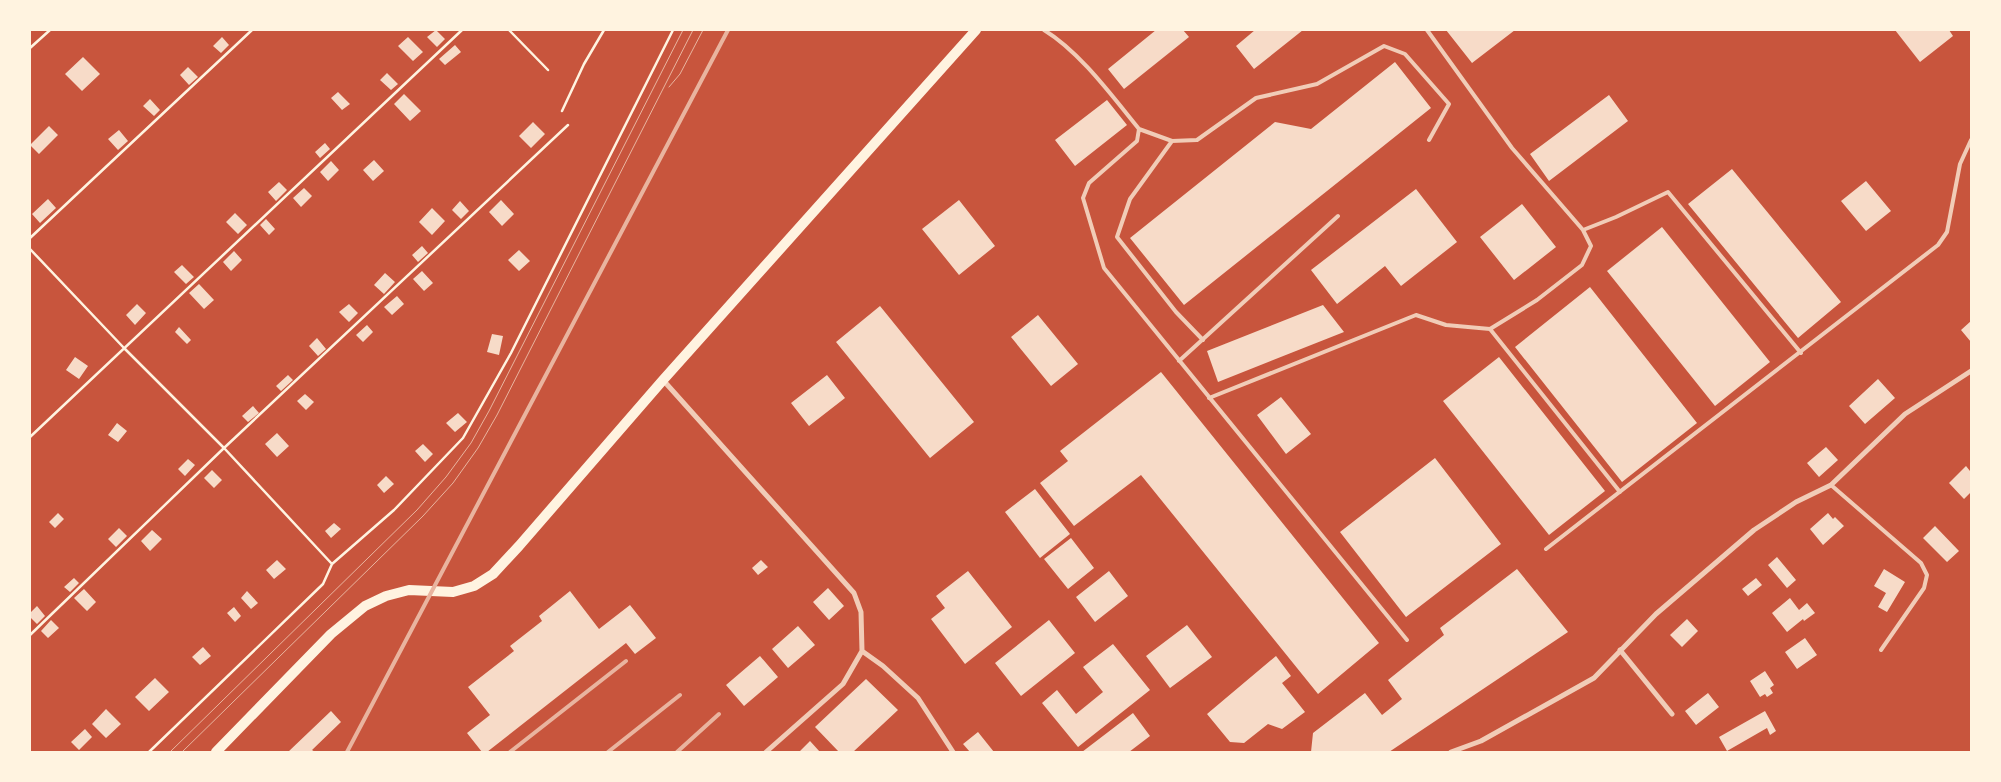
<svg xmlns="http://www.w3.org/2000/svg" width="2001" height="782" font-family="Overpass,sans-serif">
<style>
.building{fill:#f7dbc8}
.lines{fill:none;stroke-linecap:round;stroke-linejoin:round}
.path{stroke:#fff3e0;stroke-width:2.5}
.service{stroke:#f1ccb7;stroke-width:4}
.minor{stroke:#f1ccb7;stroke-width:5}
.secondary{stroke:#fff3e0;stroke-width:10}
.tram{stroke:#e9b49f;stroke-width:1}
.rail{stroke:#e9b49f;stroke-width:4}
</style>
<rect width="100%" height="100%" fill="#c8553d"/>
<path class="building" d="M 436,30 L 445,39 L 437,47 L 427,37 Z
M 1156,30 L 1183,30 L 1189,37 L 1124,89 L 1108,69 Z
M 1255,30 L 1303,30 L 1254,69 L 1236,46 Z
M 1446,30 L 1515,30 L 1472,63 Z
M 1895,30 L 1949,30 L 1953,36 L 1920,62 Z
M 222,37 L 229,45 L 221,53 L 213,46 Z
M 408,37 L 423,52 L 413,61 L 398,46 Z
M 455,45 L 461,52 L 445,65 L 439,59 Z
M 83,57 L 100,74 L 82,91 L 65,74 Z
M 1395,62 L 1431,108 L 1184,305 L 1130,238 L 1275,122 L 1311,129 Z
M 188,67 L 198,77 L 189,85 L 180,75 Z
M 387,73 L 398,84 L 391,90 L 380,80 Z
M 338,92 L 350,104 L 342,110 L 331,98 Z
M 404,94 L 421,111 L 410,121 L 394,104 Z
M 1609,95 L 1628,121 L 1549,181 L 1530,154 Z
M 150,99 L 160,110 L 154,116 L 143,106 Z
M 1107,100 L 1127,125 L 1075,166 L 1055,140 Z
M 533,122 L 545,134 L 531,148 L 519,136 Z
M 49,126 L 58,135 L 39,154 L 30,145 Z
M 119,130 L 128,141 L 118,150 L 108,139 Z
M 325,143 L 330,149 L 320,158 L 315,152 Z
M 374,160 L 384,171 L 373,181 L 363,170 Z
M 331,161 L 339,170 L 328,181 L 320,172 Z
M 1732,169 L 1841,302 L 1798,338 L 1688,204 Z
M 1866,181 L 1891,211 L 1866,231 L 1841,201 Z
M 279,182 L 287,190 L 276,201 L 268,192 Z
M 304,188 L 312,196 L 301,207 L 293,198 Z
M 1416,189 L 1457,242 L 1401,286 L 1385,266 L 1337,304 L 1311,270 Z
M 48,199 L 56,208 L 40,223 L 32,214 Z
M 501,200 L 514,214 L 502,226 L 489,212 Z
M 959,200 L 995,246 L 959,275 L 922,229 Z
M 460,201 L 469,211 L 461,219 L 452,210 Z
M 1522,204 L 1556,247 L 1514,280 L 1480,237 Z
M 432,208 L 445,221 L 432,235 L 419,222 Z
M 235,213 L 247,225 L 238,234 L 226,222 Z
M 266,219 L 275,229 L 269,235 L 260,225 Z
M 1662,227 L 1770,362 L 1715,406 L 1607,271 Z
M 422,246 L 428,253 L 418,262 L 412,255 Z
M 519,250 L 530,261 L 519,271 L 508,260 Z
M 234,251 L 242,260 L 231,271 L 223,262 Z
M 182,265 L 194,277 L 186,284 L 174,272 Z
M 422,271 L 433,283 L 424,291 L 413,279 Z
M 385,273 L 395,282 L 384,294 L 374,285 Z
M 199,284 L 214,300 L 204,309 L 189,293 Z
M 1590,287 L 1697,423 L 1622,482 L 1515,347 Z
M 397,296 L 404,304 L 392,315 L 384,307 Z
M 137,304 L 146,313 L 135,325 L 126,315 Z
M 349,304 L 358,313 L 349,322 L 339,312 Z
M 1323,305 L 1344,332 L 1218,382 L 1207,351 Z
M 880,306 L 974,422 L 930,458 L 836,342 Z
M 1038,315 L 1078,364 L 1051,386 L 1011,337 Z
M 1971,321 L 1971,342 L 1961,330 Z
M 367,325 L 373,332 L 363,342 L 356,335 Z
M 179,327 L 191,340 L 187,344 L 175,332 Z
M 492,334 L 503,336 L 499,355 L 487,352 Z
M 317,338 L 326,349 L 318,356 L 309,346 Z
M 75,357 L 88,366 L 79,379 L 66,370 Z
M 1499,357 L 1605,491 L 1549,535 L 1443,401 Z
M 1161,372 L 1379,643 L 1318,694 L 1141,475 L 1074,526 L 1040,483 L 1068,461 L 1060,451 Z
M 288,375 L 293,380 L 281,391 L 276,386 Z
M 827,375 L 845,398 L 809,426 L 791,403 Z
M 1878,379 L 1895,398 L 1865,424 L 1849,406 Z
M 305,394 L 314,402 L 306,410 L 297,401 Z
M 1281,397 L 1311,434 L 1286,454 L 1257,415 Z
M 253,406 L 259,413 L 248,422 L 242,416 Z
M 458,413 L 467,422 L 455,432 L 446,423 Z
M 117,423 L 127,431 L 118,442 L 108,435 Z
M 277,433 L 289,446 L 277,457 L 265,444 Z
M 423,444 L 433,454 L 425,462 L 415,451 Z
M 1826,447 L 1838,460 L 1819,477 L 1807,463 Z
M 1435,458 L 1501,544 L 1406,617 L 1340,532 Z
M 188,459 L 195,465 L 185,476 L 178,469 Z
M 1966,466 L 1970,471 L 1971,470 L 1971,492 L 1964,499 L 1949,483 Z
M 212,470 L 222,480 L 214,488 L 204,478 Z
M 386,476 L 394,484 L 384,493 L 377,485 Z
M 1035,489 L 1070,534 L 1040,558 L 1005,512 Z
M 58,513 L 64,519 L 55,528 L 49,522 Z
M 1828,513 L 1833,519 L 1835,517 L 1844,526 L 1823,545 L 1810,529 Z
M 334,523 L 341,529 L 331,538 L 325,531 Z
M 1935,526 L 1959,551 L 1947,562 L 1923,538 Z
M 119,528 L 127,536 L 116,547 L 108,539 Z
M 152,530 L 162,539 L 150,551 L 141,541 Z
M 1071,538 L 1094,568 L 1068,589 L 1044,559 Z
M 1777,557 L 1796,580 L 1787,588 L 1768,565 Z
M 277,560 L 286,569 L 274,579 L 266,570 Z
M 761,560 L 768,567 L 758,575 L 752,568 Z
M 1517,569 L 1568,632 L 1389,752 L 1311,752 L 1313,733 L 1365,693 L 1382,715 L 1402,699 L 1388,680 L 1444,635 L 1440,628 Z
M 1884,569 L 1905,582 L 1887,612 L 1878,607 L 1886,593 L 1874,586 Z
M 968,571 L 1012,627 L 965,664 L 931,619 L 945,608 L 936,596 Z
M 1109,571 L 1128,596 L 1095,622 L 1076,597 Z
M 74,578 L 79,583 L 70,592 L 64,587 Z
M 1756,578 L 1762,585 L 1748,596 L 1742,589 Z
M 828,588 L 844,606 L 829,620 L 813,602 Z
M 84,589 L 96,602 L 87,611 L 74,598 Z
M 247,591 L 258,603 L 251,609 L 241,598 Z
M 570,591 L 599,629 L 630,605 L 656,638 L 635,654 L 626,643 L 487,752 L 482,752 L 467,733 L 490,715 L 468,687 L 514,651 L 510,646 L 542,621 L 539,616 Z
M 1790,598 L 1799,610 L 1807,603 L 1815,613 L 1804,621 L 1803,619 L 1787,632 L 1772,613 Z
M 37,606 L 45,616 L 37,624 L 30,617 L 30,613 Z
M 234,607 L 241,616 L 235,622 L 227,613 Z
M 1687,619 L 1698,631 L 1682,647 L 1670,635 Z
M 51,620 L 59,628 L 48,638 L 41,631 Z
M 1049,620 L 1075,653 L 1021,696 L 995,663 Z
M 1187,625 L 1212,657 L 1170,688 L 1146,656 Z
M 798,626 L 815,645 L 788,668 L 772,649 Z
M 1805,638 L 1817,655 L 1797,669 L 1785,652 Z
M 1113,644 L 1150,690 L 1078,747 L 1042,703 L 1057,690 L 1076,714 L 1103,692 L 1083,667 Z
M 203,647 L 211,656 L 200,665 L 192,657 Z
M 760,656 L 778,677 L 744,706 L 726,685 Z
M 1276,656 L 1291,676 L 1282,683 L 1305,712 L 1282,729 L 1268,724 L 1244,743 L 1230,742 L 1207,714 Z
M 1765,671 L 1774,685 L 1770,688 L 1773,693 L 1767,697 L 1765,694 L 1760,697 L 1750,681 Z
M 155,678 L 169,692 L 149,711 L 135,697 Z
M 866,679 L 898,710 L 853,752 L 839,752 L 815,727 Z
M 1708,693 L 1719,707 L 1696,725 L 1685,711 Z
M 106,709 L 121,724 L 106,738 L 92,724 Z
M 331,711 L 341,722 L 312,750 L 315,752 L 288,752 Z
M 1765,711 L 1776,731 L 1770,735 L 1767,728 L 1727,751 L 1719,737 Z
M 1133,713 L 1150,736 L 1129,752 L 1082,752 Z
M 85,729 L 92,737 L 79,750 L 71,742 Z
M 978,732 L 994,752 L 970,752 L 963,744 Z
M 810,741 L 820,752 L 799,752 Z"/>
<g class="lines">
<path class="path" d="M 509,30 L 548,70
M 30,48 L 50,30
M 562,111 L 584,64 L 604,30
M 30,238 L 252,30
M 30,249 L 124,348 L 224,448 L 332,564 L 323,584 L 149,752
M 30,437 L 462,30
M 332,564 L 394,510 L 463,438 L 511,353 L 673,30
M 30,635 L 224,448 L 568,125"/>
<path class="service" d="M 1044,30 C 1080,52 1112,96 1139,129 L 1137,141 L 1089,183 L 1083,198 L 1104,268 L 1407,640
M 1427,30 L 1512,148 L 1583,230 L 1616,217 L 1668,192 L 1801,353
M 1139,129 L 1172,141 L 1197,140 L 1256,98 L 1317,84 L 1384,46 L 1405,54 L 1449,104 L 1429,140
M 1172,141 L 1130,199 L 1117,237 L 1176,312 L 1203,340
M 1490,329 L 1620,492
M 1179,361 L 1338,216
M 1209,398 L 1416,315 L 1446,325 L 1490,329 L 1537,300 L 1582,265 L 1591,246 L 1583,230
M 1831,485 L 1921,563 L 1927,575 L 1924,588 L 1881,650
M 1546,549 L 1938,245 L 1947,232 L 1960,164 L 1971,140"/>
<path class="minor" d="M 663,380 L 854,593 L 861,612 L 862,651
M 1620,650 L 1672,714
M 862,651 L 883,666 L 918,698 L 953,752
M 766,752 L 843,684 L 862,651
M 1451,752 L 1481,741 L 1594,678 L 1656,614 L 1754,530 L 1796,502 L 1831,485 L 1905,414 L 1971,371"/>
<path class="secondary" d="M 216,752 L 331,634 L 365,606 L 386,596 L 409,590 L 453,592 L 474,586 L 493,574 L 519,546 L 663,380 L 976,30"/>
<path class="tram" d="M 669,87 L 680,74 L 703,30
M 170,752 L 417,510 L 446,477 L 471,443 L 489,411 L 683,30
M 182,752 L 423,516 L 453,483 L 478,448 L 497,415 L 693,30"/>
<path class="rail" d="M 347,752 L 728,30
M 510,752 L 626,661
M 608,752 L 680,695
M 677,752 L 719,714"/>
</g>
<rect width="2001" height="782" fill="none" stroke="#fff3e0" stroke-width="62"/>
</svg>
